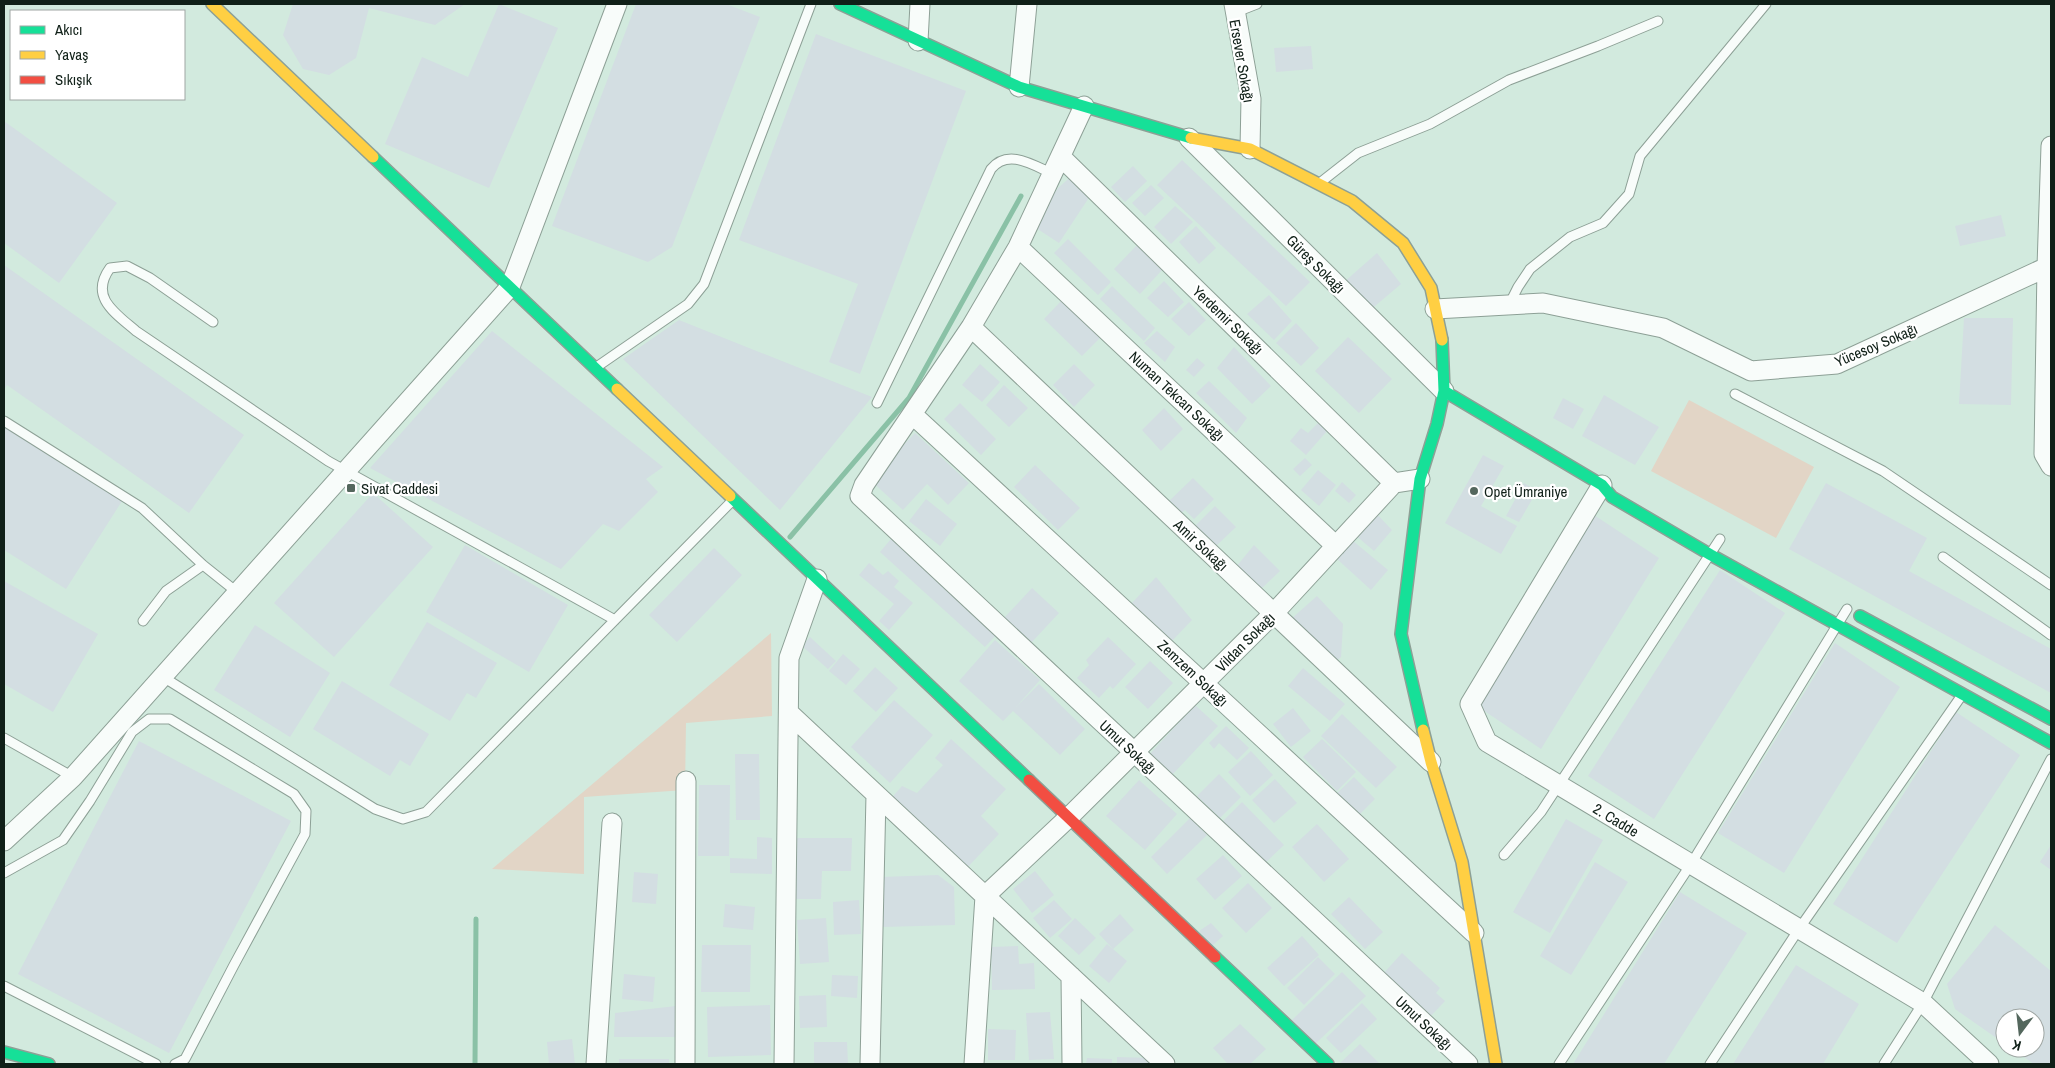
<svg xmlns="http://www.w3.org/2000/svg" width="2055" height="1068" font-family="'Archivo Narrow',sans-serif">
<style>
.green{fill:#e2d5c6}
.lines{fill:none;stroke-linecap:round;stroke-linejoin:round}
.stream{stroke:#8ac1a6;stroke-width:5}
.building{fill:#d3dee2}
.lane-casing{stroke:#8da096;stroke-width:11}
.street-casing{stroke:#8da096;stroke-width:21}
.fast-casing{stroke:#8da096;stroke-width:14}
.slow-casing{stroke:#8da096;stroke-width:14}
.jam-casing{stroke:#8da096;stroke-width:14}
.lane{stroke:#f8fcfa;stroke-width:9}
.street{stroke:#f8fcfa;stroke-width:19}
.fast{stroke:#16e098;stroke-width:11}
.slow{stroke:#ffcf43;stroke-width:11}
.jam{stroke:#f24e42;stroke-width:11}
.poi-dot{fill:#54675d;stroke:#fff;stroke-width:2}
.labels{text-anchor:middle;dominant-baseline:central;stroke-width:4.5;stroke-linejoin:round;paint-order:stroke}
.street-label{font-size:15px;fill:#102018;stroke:#fff}
.poi-label{font-size:15px;fill:#102018;stroke:#fff;text-anchor:start}
</style>
<rect width="100%" height="100%" fill="#d2eade"/>
<path class="green" d="M 1689,400 L 1814,467 L 1776,538 L 1651,471 Z
M 771,633 L 772,716 L 686,723 L 685,790 L 584,797 L 584,874 L 492,869 Z"/>
<g class="lines">
<path class="stream" d="M 790,537 L 909,398 L 1021,196
M 475,1064 L 476,919"/>
</g>
<path class="building" d="M 293,4 L 465,4 L 435,25 L 369,8 L 356,58 L 329,75 L 303,69 L 283,35 Z
M 499,4 L 558,28 L 489,188 L 385,144 L 422,57 L 468,77 Z
M 636,4 L 726,4 L 760,17 L 672,247 L 648,262 L 552,226 Z
M 816,34 L 966,91 L 860,374 L 829,362 L 858,284 L 739,240 Z
M 1311,46 L 1313,69 L 1276,72 L 1274,48 Z
M 4,121 L 117,203 L 59,283 L 4,243 Z
M 1182,160 L 1310,282 L 1286,306 L 1157,185 Z
M 1133,166 L 1147,181 L 1125,202 L 1111,187 Z
M 1075,173 L 1092,193 L 1059,243 L 1033,226 L 1058,188 Z
M 1151,185 L 1164,198 L 1145,216 L 1132,203 Z
M 1175,206 L 1193,222 L 1171,244 L 1154,227 Z
M 2001,215 L 2006,236 L 1960,246 L 1955,226 Z
M 1196,226 L 1216,248 L 1199,264 L 1179,242 Z
M 1068,239 L 1111,282 L 1098,295 L 1054,253 Z
M 1137,245 L 1162,270 L 1140,294 L 1114,269 Z
M 1377,253 L 1401,284 L 1368,312 L 1343,283 Z
M 4,265 L 244,435 L 189,513 L 7,385 L 4,390 Z
M 1164,281 L 1184,302 L 1168,317 L 1147,298 Z
M 1112,286 L 1155,328 L 1144,341 L 1100,299 Z
M 1269,295 L 1292,321 L 1274,340 L 1247,314 Z
M 1063,299 L 1102,336 L 1082,356 L 1044,319 Z
M 1189,302 L 1206,320 L 1189,336 L 1171,319 Z
M 1964,318 L 2013,318 L 2011,405 L 1959,404 Z
M 679,320 L 872,397 L 780,510 L 623,359 Z
M 1296,323 L 1319,348 L 1301,366 L 1276,343 Z
M 492,331 L 663,467 L 646,479 L 658,492 L 619,531 L 603,524 L 561,569 L 370,468 Z
M 1157,331 L 1175,347 L 1165,362 L 1144,343 Z
M 1348,337 L 1392,379 L 1359,413 L 1315,371 Z
M 1234,347 L 1271,386 L 1252,404 L 1217,368 Z
M 1197,358 L 1205,365 L 1194,377 L 1186,370 Z
M 980,364 L 1000,382 L 982,402 L 962,385 Z
M 1074,364 L 1095,385 L 1074,407 L 1053,385 Z
M 1209,381 L 1247,418 L 1236,433 L 1196,393 Z
M 1004,385 L 1028,408 L 1009,427 L 986,405 Z
M 1604,395 L 1659,427 L 1635,465 L 1582,436 Z
M 1563,398 L 1584,409 L 1573,429 L 1553,418 Z
M 960,403 L 996,439 L 981,455 L 944,419 Z
M 1164,408 L 1183,429 L 1161,451 L 1142,430 Z
M 1318,423 L 1327,431 L 1306,455 L 1290,441 L 1301,428 L 1308,433 Z
M 4,426 L 122,501 L 66,589 L 4,550 Z
M 915,433 L 969,483 L 948,505 L 927,484 L 903,510 L 870,480 Z
M 1483,455 L 1504,466 L 1481,506 L 1517,526 L 1501,554 L 1445,523 Z
M 1305,458 L 1312,465 L 1300,476 L 1293,469 Z
M 1035,465 L 1080,508 L 1058,530 L 1014,487 Z
M 1318,470 L 1336,485 L 1319,506 L 1301,490 Z
M 1193,478 L 1214,499 L 1194,519 L 1185,510 L 1179,515 L 1167,503 Z
M 1342,482 L 1356,495 L 1349,503 L 1335,491 Z
M 1524,483 L 1537,491 L 1519,522 L 1506,516 Z
M 1826,483 L 1927,538 L 1909,571 L 2051,649 L 2051,693 L 1789,549 Z
M 373,493 L 433,547 L 334,657 L 274,603 Z
M 926,499 L 957,524 L 940,546 L 909,521 Z
M 1215,506 L 1236,527 L 1216,546 L 1195,526 Z
M 1374,511 L 1392,530 L 1374,551 L 1354,534 Z
M 1594,515 L 1659,558 L 1541,749 L 1477,706 Z
M 891,539 L 996,635 L 985,647 L 880,552 Z
M 1352,540 L 1388,570 L 1371,590 L 1336,558 Z
M 465,545 L 568,605 L 529,672 L 426,612 Z
M 1254,545 L 1280,571 L 1260,590 L 1236,567 Z
M 714,548 L 742,575 L 677,642 L 649,615 Z
M 869,563 L 883,575 L 888,571 L 899,581 L 894,587 L 913,603 L 889,630 L 879,621 L 894,604 L 859,575 Z
M 1720,570 L 1785,613 L 1654,819 L 1588,776 Z
M 1156,577 L 1192,620 L 1170,643 L 1132,603 Z
M 4,581 L 98,634 L 53,712 L 4,684 Z
M 1032,588 L 1059,613 L 1031,643 L 1004,618 Z
M 1317,596 L 1343,624 L 1341,657 L 1331,666 L 1290,620 Z
M 427,622 L 497,663 L 476,698 L 467,693 L 450,721 L 389,685 Z
M 255,625 L 330,673 L 290,737 L 214,690 Z
M 810,637 L 836,661 L 828,669 L 802,646 Z
M 1108,637 L 1136,664 L 1113,689 L 1110,686 L 1099,698 L 1077,678 L 1089,665 L 1086,660 Z
M 995,640 L 1040,680 L 1016,707 L 1039,684 L 1085,729 L 1060,755 L 1013,711 L 1003,721 L 959,681 Z
M 1835,643 L 1900,687 L 1784,873 L 1718,833 Z
M 843,654 L 860,669 L 846,685 L 829,671 Z
M 1150,661 L 1173,683 L 1148,709 L 1125,687 Z
M 875,667 L 898,688 L 876,712 L 853,691 Z
M 1303,668 L 1345,704 L 1330,721 L 1288,686 Z
M 342,681 L 429,734 L 410,766 L 400,760 L 390,776 L 313,729 Z
M 894,700 L 933,735 L 890,783 L 851,747 Z
M 1195,705 L 1218,726 L 1172,775 L 1149,755 Z
M 1293,708 L 1311,731 L 1291,747 L 1273,724 Z
M 1956,712 L 2020,755 L 1897,943 L 1833,904 Z
M 1342,714 L 1397,767 L 1376,788 L 1321,736 Z
M 1226,726 L 1249,748 L 1237,760 L 1219,743 L 1214,749 L 1209,743 Z
M 951,739 L 1006,789 L 981,816 L 999,834 L 964,871 L 888,802 L 902,786 L 917,793 L 943,765 L 935,758 Z
M 1322,739 L 1356,772 L 1337,791 L 1303,757 Z
M 139,741 L 291,821 L 169,1053 L 18,974 Z
M 1251,751 L 1273,775 L 1250,796 L 1228,772 Z
M 735,754 L 759,754 L 760,820 L 736,820 Z
M 1219,774 L 1241,797 L 1220,818 L 1197,796 Z
M 1354,777 L 1375,799 L 1357,817 L 1335,795 Z
M 1275,779 L 1297,803 L 1274,823 L 1252,800 Z
M 1139,780 L 1177,814 L 1145,850 L 1106,816 Z
M 699,785 L 730,785 L 729,856 L 698,856 Z
M 1242,802 L 1284,845 L 1264,864 L 1223,821 Z
M 1190,818 L 1207,835 L 1167,874 L 1151,857 Z
M 1566,819 L 1603,840 L 1550,933 L 1513,912 Z
M 1317,824 L 1349,859 L 1324,882 L 1292,847 Z
M 757,837 L 772,838 L 772,874 L 730,873 L 730,858 L 757,859 Z
M 796,838 L 852,838 L 851,871 L 822,871 L 821,899 L 796,899 Z
M 2051,845 L 2051,870 L 2040,862 Z
M 1223,855 L 1242,876 L 1215,900 L 1196,879 Z
M 1595,862 L 1628,882 L 1571,975 L 1540,956 Z
M 1035,871 L 1054,895 L 1032,913 L 1013,889 Z
M 634,872 L 658,874 L 656,904 L 632,902 Z
M 938,875 L 954,887 L 955,925 L 883,927 L 881,877 Z
M 1248,883 L 1272,908 L 1246,933 L 1222,908 Z
M 1680,892 L 1747,933 L 1664,1064 L 1573,1064 Z
M 1349,897 L 1383,932 L 1365,949 L 1331,914 Z
M 859,900 L 861,934 L 834,935 L 833,902 Z
M 1054,900 L 1072,919 L 1050,938 L 1033,918 Z
M 725,904 L 755,907 L 753,930 L 723,927 Z
M 1120,914 L 1134,930 L 1113,949 L 1099,934 Z
M 826,918 L 829,962 L 800,964 L 797,920 Z
M 1075,918 L 1096,938 L 1079,955 L 1058,936 Z
M 1211,923 L 1223,936 L 1212,946 L 1199,931 Z
M 1995,925 L 2051,971 L 2050,1064 L 2034,1064 L 2011,1048 L 2035,1048 L 2035,1018 L 2005,1018 L 2005,1044 L 1955,1009 L 1947,984 Z
M 1302,936 L 1319,955 L 1284,986 L 1267,968 Z
M 1107,944 L 1127,961 L 1109,983 L 1089,966 Z
M 702,945 L 751,945 L 750,992 L 701,992 Z
M 1018,946 L 1019,964 L 1034,963 L 1035,989 L 992,990 L 991,947 Z
M 1402,953 L 1440,988 L 1436,993 L 1445,1001 L 1429,1018 L 1382,975 Z
M 1318,957 L 1335,974 L 1304,1005 L 1287,988 Z
M 1796,965 L 1859,1004 L 1823,1064 L 1733,1064 Z
M 1342,972 L 1366,996 L 1315,1044 L 1292,1020 Z
M 624,974 L 655,977 L 653,1002 L 622,999 Z
M 832,975 L 858,976 L 857,998 L 831,996 Z
M 826,995 L 827,1027 L 800,1028 L 799,996 Z
M 1362,1003 L 1377,1019 L 1341,1053 L 1326,1038 Z
M 770,1005 L 771,1055 L 708,1057 L 707,1007 Z
M 676,1006 L 679,1037 L 614,1037 L 615,1013 Z
M 1050,1012 L 1054,1059 L 1029,1060 L 1026,1013 Z
M 1240,1024 L 1266,1049 L 1250,1064 L 1228,1064 L 1213,1048 Z
M 988,1029 L 1016,1030 L 1015,1060 L 988,1060 Z
M 572,1039 L 575,1064 L 549,1064 L 547,1042 Z
M 814,1042 L 847,1042 L 848,1064 L 814,1064 Z
M 1360,1044 L 1380,1064 L 1339,1064 Z
M 1117,1057 L 1152,1058 L 1152,1064 L 1117,1064 Z
M 1087,1058 L 1112,1059 L 1112,1064 L 1086,1064 Z
M 619,1059 L 669,1059 L 669,1064 L 619,1064 Z"/>
<g class="lines">
<defs>
<path id="lane" d="M 1234,13 L 1257,4
M 1321,182 L 1358,153 L 1430,124 L 1509,80 L 1598,46 L 1658,21
M 1509,305 L 1518,287 L 1530,269 L 1570,237 L 1603,223 L 1629,194 L 1640,156 L 1766,4
M 213,322 L 150,278 L 127,266 L 110,268 C 89,297 115,313 136,331 L 328,461 L 615,620
M 598,366 L 688,304 L 704,284 L 811,4
M 1735,394 L 1883,471 L 2051,585
M 877,403 L 991,169 C 1008,148 1033,165 1053,174
M 4,421 L 142,508 L 203,565 L 238,593
M 1943,557 L 2051,635
M 143,621 L 166,591 L 203,565
M 163,677 L 375,809 L 403,819 L 426,812 L 732,501
M 4,738 L 73,777
M 1504,855 L 1541,812 L 1720,539
M 4,873 L 63,840 L 90,801 L 132,732 L 149,719 L 170,719 L 294,794 L 306,811 L 305,834 L 234,965 L 185,1059 L 175,1064
M 4,986 L 156,1064
M 1559,1064 L 1691,864 L 1847,609
M 1710,1064 L 1799,929 L 1962,695
M 1884,1064 L 1923,1003 L 2051,759"/>
<path id="street" d="M 1234,4 L 1251,99 L 1250,149
M 918,41 L 920,4
M 1019,87 L 1027,4
M 1084,106 L 1018,247 L 971,327 L 864,485 L 860,496 L 1468,1064
M 1189,138 L 1444,391
M 1061,157 L 1394,483
M 1018,247 L 1336,546
M 2051,265 L 2047,267 L 2044,454 L 2051,466
M 1435,309 L 1543,303 L 1663,328 L 1751,371 L 1837,364 L 2047,267 L 2051,146
M 971,327 L 1431,762
M 912,414 L 1474,933
M 1602,485 L 1470,704 L 1487,742 L 1923,1003 L 1989,1064
M 789,713 L 1165,1064
M 4,841 L 73,777 L 510,287 L 617,4
M 1071,976 L 1072,1064
M 596,1064 L 612,823
M 685,1064 L 686,781
M 784,1064 L 789,658 L 817,579
M 870,1064 L 876,795
M 974,1064 L 985,896 L 1068,818 L 1274,613 L 1394,483 L 1420,479"/>
<path id="fast" d="M 840,4 L 1019,87 L 1191,138
M 373,157 L 617,389
M 1444,391 L 1602,485 L 1612,497 L 1711,555 L 2051,743
M 730,496 L 1029,780
M 1860,616 L 2051,719
M 1423,730 L 1401,634 L 1420,479 L 1437,424 L 1444,391 L 1442,340
M 1215,957 L 1328,1064
M 4,1052 L 49,1064"/>
<path id="slow" d="M 212,4 L 373,157
M 1191,138 L 1250,149 L 1352,201 L 1403,243 L 1431,288 L 1442,340
M 617,389 L 730,496
M 1423,730 L 1431,762 L 1462,862 L 1496,1064"/>
<path id="jam" d="M 1029,780 L 1215,957"/>
</defs>
<use href="#lane" class="lane-casing"/>
<use href="#street" class="street-casing"/>
<use href="#fast" class="fast-casing"/>
<use href="#slow" class="slow-casing"/>
<use href="#jam" class="jam-casing"/>
<use href="#lane" class="lane"/>
<use href="#street" class="street"/>
<use href="#fast" class="fast"/>
<use href="#slow" class="slow"/>
<use href="#jam" class="jam"/>
</g>
<g class="poi-dot">
<rect x="346" y="483" width="10" height="10" rx="2.5"/>
<circle cx="1474" cy="491" r="5"/>
</g>
<g class="labels">
<g class="street-label">
<text transform="translate(1242 61) rotate(80)">Ersever Sokağı</text>
<text transform="translate(1316 264) rotate(45)">Güreş Sokağı</text>
<text transform="translate(1228 320) rotate(44)">Yerdemir Sokağı</text>
<text transform="translate(1876 345) rotate(-23)">Yücesoy Sokağı</text>
<text transform="translate(1177 396) rotate(43)">Numan Tekcan Sokağı</text>
<text transform="translate(1201 545) rotate(43)">Amir Sokağı</text>
<text transform="translate(1245 642) rotate(-45)">Vildan Sokağı</text>
<text transform="translate(1193 673) rotate(43)">Zemzem Sokağı</text>
<text transform="translate(1128 747) rotate(43)">Umut Sokağı</text>
<text transform="translate(1616 820) rotate(31)">2. Cadde</text>
<text transform="translate(1424 1023) rotate(43)">Umut Sokağı</text>
</g>
<g class="poi-label">
<text x="361" y="488">Sivat Caddesi</text>
<text x="1484" y="491">Opet Ümraniye</text>
</g>
</g>
<rect width="2055" height="1068" fill="none" stroke="#102018" stroke-width="10"/>
<rect x="10" y="10" width="175" height="90" fill="#ffffff" stroke="#9fa6a3"/>
<rect x="20" y="26" width="25" height="8" fill="#16e098" stroke="#9fa6a3"/>
<text x="55" y="35" font-size="15" fill="#102018">Akıcı</text>
<rect x="20" y="51" width="25" height="8" fill="#ffcf43" stroke="#9fa6a3"/>
<text x="55" y="60" font-size="15" fill="#102018">Yavaş</text>
<rect x="20" y="76" width="25" height="8" fill="#f24e42" stroke="#9fa6a3"/>
<text x="55" y="85" font-size="15" fill="#102018">Sıkışık</text>
<g transform="translate(2020 1033) rotate(195)"><circle r="24" fill="#ffffff" stroke="#9fa6a3"/>
<path d="M0-4L9 19L0 12L-9 19Z" fill="#54675d"/>
<text y="-8" font-size="14" font-weight="bold" text-anchor="middle" fill="#102018">K</text>
</g>
</svg>
